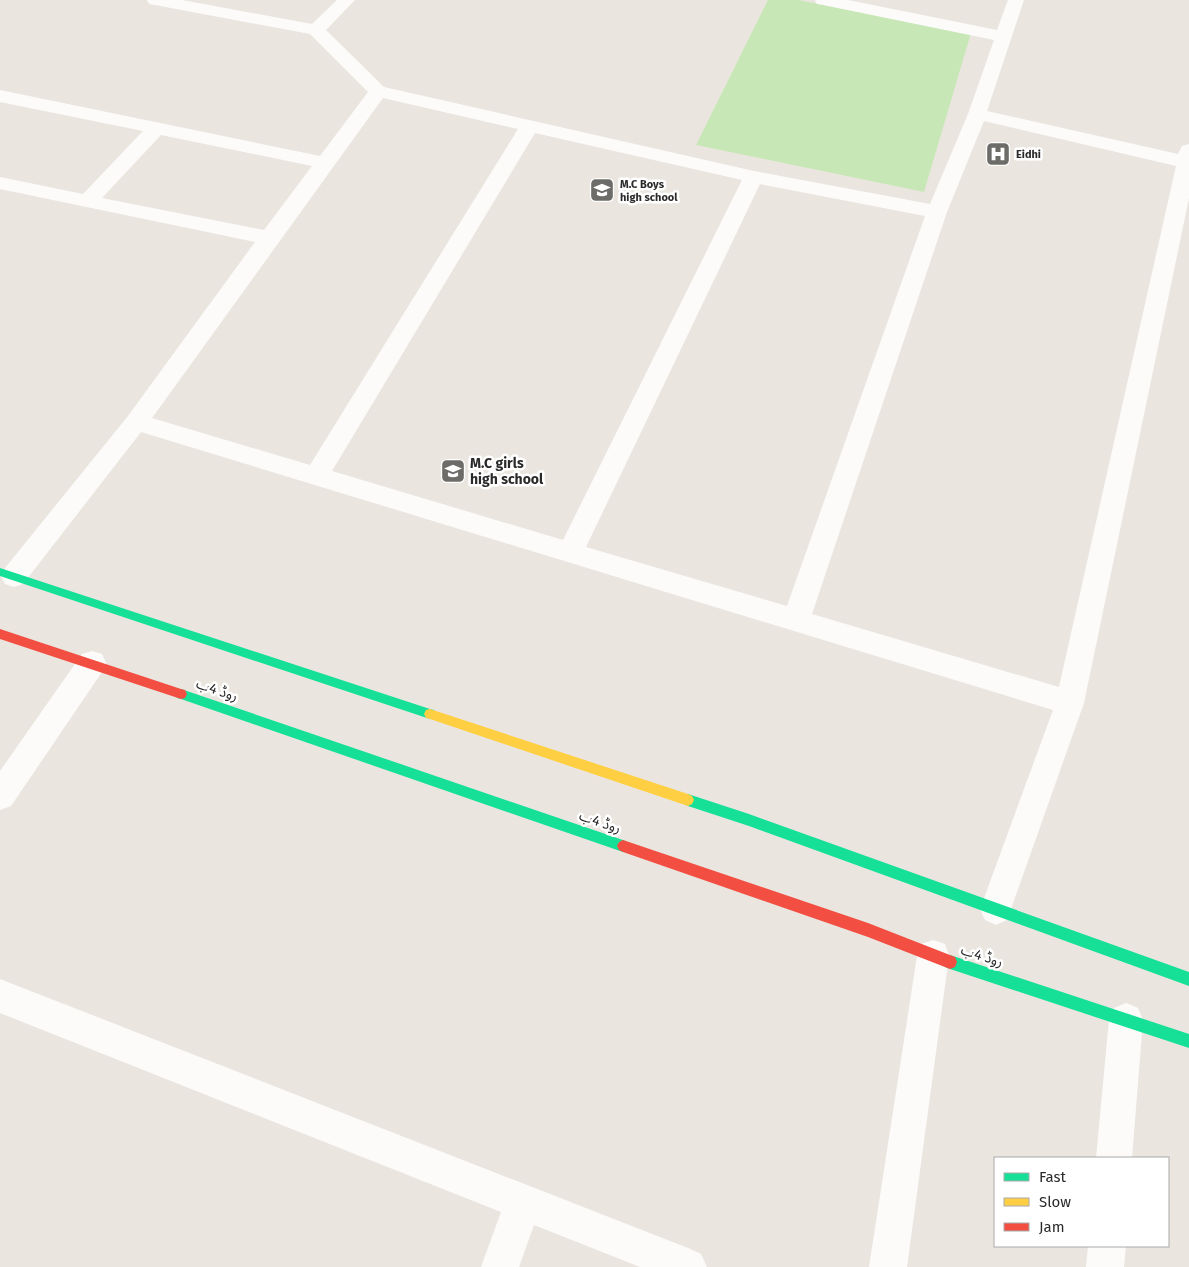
<svg xmlns="http://www.w3.org/2000/svg" width="1189" height="1267" font-family="'Fira Sans','Noto Sans Arabic',sans-serif">
<style>
.green{fill:#c8e7b6}
.lines{fill:none;stroke-linecap:round;stroke-linejoin:round}
.street{fill:#fcfbfa;fill-rule:evenodd}
.fast{fill:#16e098;fill-rule:evenodd}
.slow{fill:#ffcf43;fill-rule:evenodd}
.jam{fill:#f24e42;fill-rule:evenodd}
.labels{text-anchor:middle;dominant-baseline:central;stroke-width:5;stroke-linejoin:round;paint-order:stroke}
.far-poi-label{font-size:11px;font-weight:bold;fill:#2a2a2a;stroke:#fff;text-anchor:start}
.poi-label{font-size:14px;font-weight:bold;fill:#2a2a2a;stroke:#fff;text-anchor:start}
.street-label{font-size:14px;fill:#2a2a2a;stroke:#fff}
</style>
<rect width="100%" height="100%" fill="#eae6df"/>
<path class="green" d="M 768,0 L 798,0 L 971,33 L 924,192 L 696,145 Z"/>
<g class="lines">
<path class="street" d="M 147,0 L 182,0 L 312,24 L 337,0 L 355,0 L 326,30 L 384,87 L 754,171 L 930,204 L 968,114 L 994,40 L 823,5 L 817,4 L 815,0 L 848,0 L 997,30 L 1008,0 L 1024,0 L 987,111 L 1178,154 L 1182,146 L 1189,144 L 1189,198 L 1084,703 L 1007,920 L 996,925 L 985,920 L 980,909 L 1053,710 L 141,432 L 23,584 L 14,587 L 5,584 L 1,576 L 5,568 L 128,416 L 255,242 L 0,189 L 0,177 L 83,194 L 143,131 L 0,102 L 0,90 L 320,156 L 368,92 L 310,34 L 155,5 L 149,4 ZM 383,98 L 518,129 L 310,465 L 152,418 ZM 984,121 L 1176,166 L 1059,687 L 812,614 L 947,212 ZM 535,133 L 742,180 L 563,540 L 332,471 ZM 161,135 L 312,166 L 264,230 L 102,198 ZM 760,184 L 925,216 L 787,606 L 586,547 Z
M 92,651 L 102,654 L 106,663 L 102,672 L 11,806 L 0,810 L 0,771 L 82,654 Z
M 933,940 L 945,944 L 949,956 L 907,1267 L 869,1267 L 917,956 L 921,944 Z
M 0,979 L 688,1248 L 701,1254 L 707,1267 L 640,1267 L 534,1225 L 519,1267 L 481,1267 L 501,1212 L 0,1013 Z
M 1126,1003 L 1138,1008 L 1143,1020 L 1132,1158 L 1096,1158 L 1109,1020 L 1114,1008 Z
M 1088,1246 L 1126,1246 L 1124,1267 L 1086,1267 Z"/>
<path class="fast" d="M 0,568 L 430,709 L 434,710 L 436,714 L 434,718 L 430,719 L 0,576 Z
M 181,689 L 623,840 L 627,842 L 629,846 L 627,850 L 623,852 L 181,699 L 177,698 L 175,694 L 177,690 Z
M 688,794 L 749,814 L 1189,972 L 1189,986 L 749,826 L 688,806 L 684,804 L 682,800 L 684,796 Z
M 950,955 L 1189,1034 L 1189,1048 L 950,969 L 945,967 L 943,962 L 945,957 Z"/>
<path class="slow" d="M 430,709 L 688,794 L 692,796 L 694,800 L 692,804 L 688,806 L 430,719 L 426,718 L 424,714 L 426,710 Z"/>
<path class="jam" d="M 0,629 L 181,689 L 185,690 L 187,694 L 185,698 L 181,699 L 0,639 Z
M 623,840 L 868,923 L 955,957 L 957,962 L 955,967 L 950,969 L 868,937 L 623,852 L 619,850 L 617,846 L 619,842 Z"/>
</g>
<defs>
<symbol id="hospital-square" viewBox="-11 -11 22 22"><rect x="-9" y="-9" width="18" height="18" rx="4" fill="#6d6c69" stroke="#fff"/><path d="M-5-5h3v3.5h4V-5h3V5h-3V1.5h-4V5h-3Z" fill="#fff"/></symbol>
<symbol id="school-square" viewBox="-11 -11 22 22"><rect x="-9" y="-9" width="18" height="18" rx="4" fill="#6d6c69" stroke="#fff"/><path d="M0-5L7-2L0 1L-7-2ZM-4 1L0 2.5L4 1V4Q0 6-4 4Z" fill="#fff"/></symbol>
</defs>
<g fill-rule="evenodd">
<use href="#hospital-square" x="984" y="140" width="28" height="28"/>
<use href="#school-square" x="588" y="176" width="28" height="28"/>
<use href="#school-square" x="439" y="457" width="28" height="28"/>
</g>
<g class="labels">
<g class="far-poi-label">
<text x="1016" y="154">Eidhi</text>
<text x="620" y="184">M.C Boys<tspan x="620" dy="13">high school</tspan></text>
</g>
<g class="poi-label">
<text x="470" y="463">M.C girls<tspan x="470" dy="16">high school</tspan></text>
</g>
<g class="street-label">
<text transform="translate(217 690) rotate(19)">روڈ 4ب</text>
<text transform="translate(600 822) rotate(19)">روڈ 4ب</text>
<text transform="translate(982 956) rotate(18)">روڈ 4ب</text>
</g>
</g>
<rect x="994" y="1157" width="175" height="90" fill="#ffffff" stroke="#aaaaaa"/>
<rect x="1004" y="1173" width="25" height="8" fill="#16e098" stroke="#aaaaaa"/>
<text x="1039" y="1182" font-size="15" fill="#2a2a2a">Fast</text>
<rect x="1004" y="1198" width="25" height="8" fill="#ffcf43" stroke="#aaaaaa"/>
<text x="1039" y="1207" font-size="15" fill="#2a2a2a">Slow</text>
<rect x="1004" y="1223" width="25" height="8" fill="#f24e42" stroke="#aaaaaa"/>
<text x="1039" y="1232" font-size="15" fill="#2a2a2a">Jam</text>
</svg>
